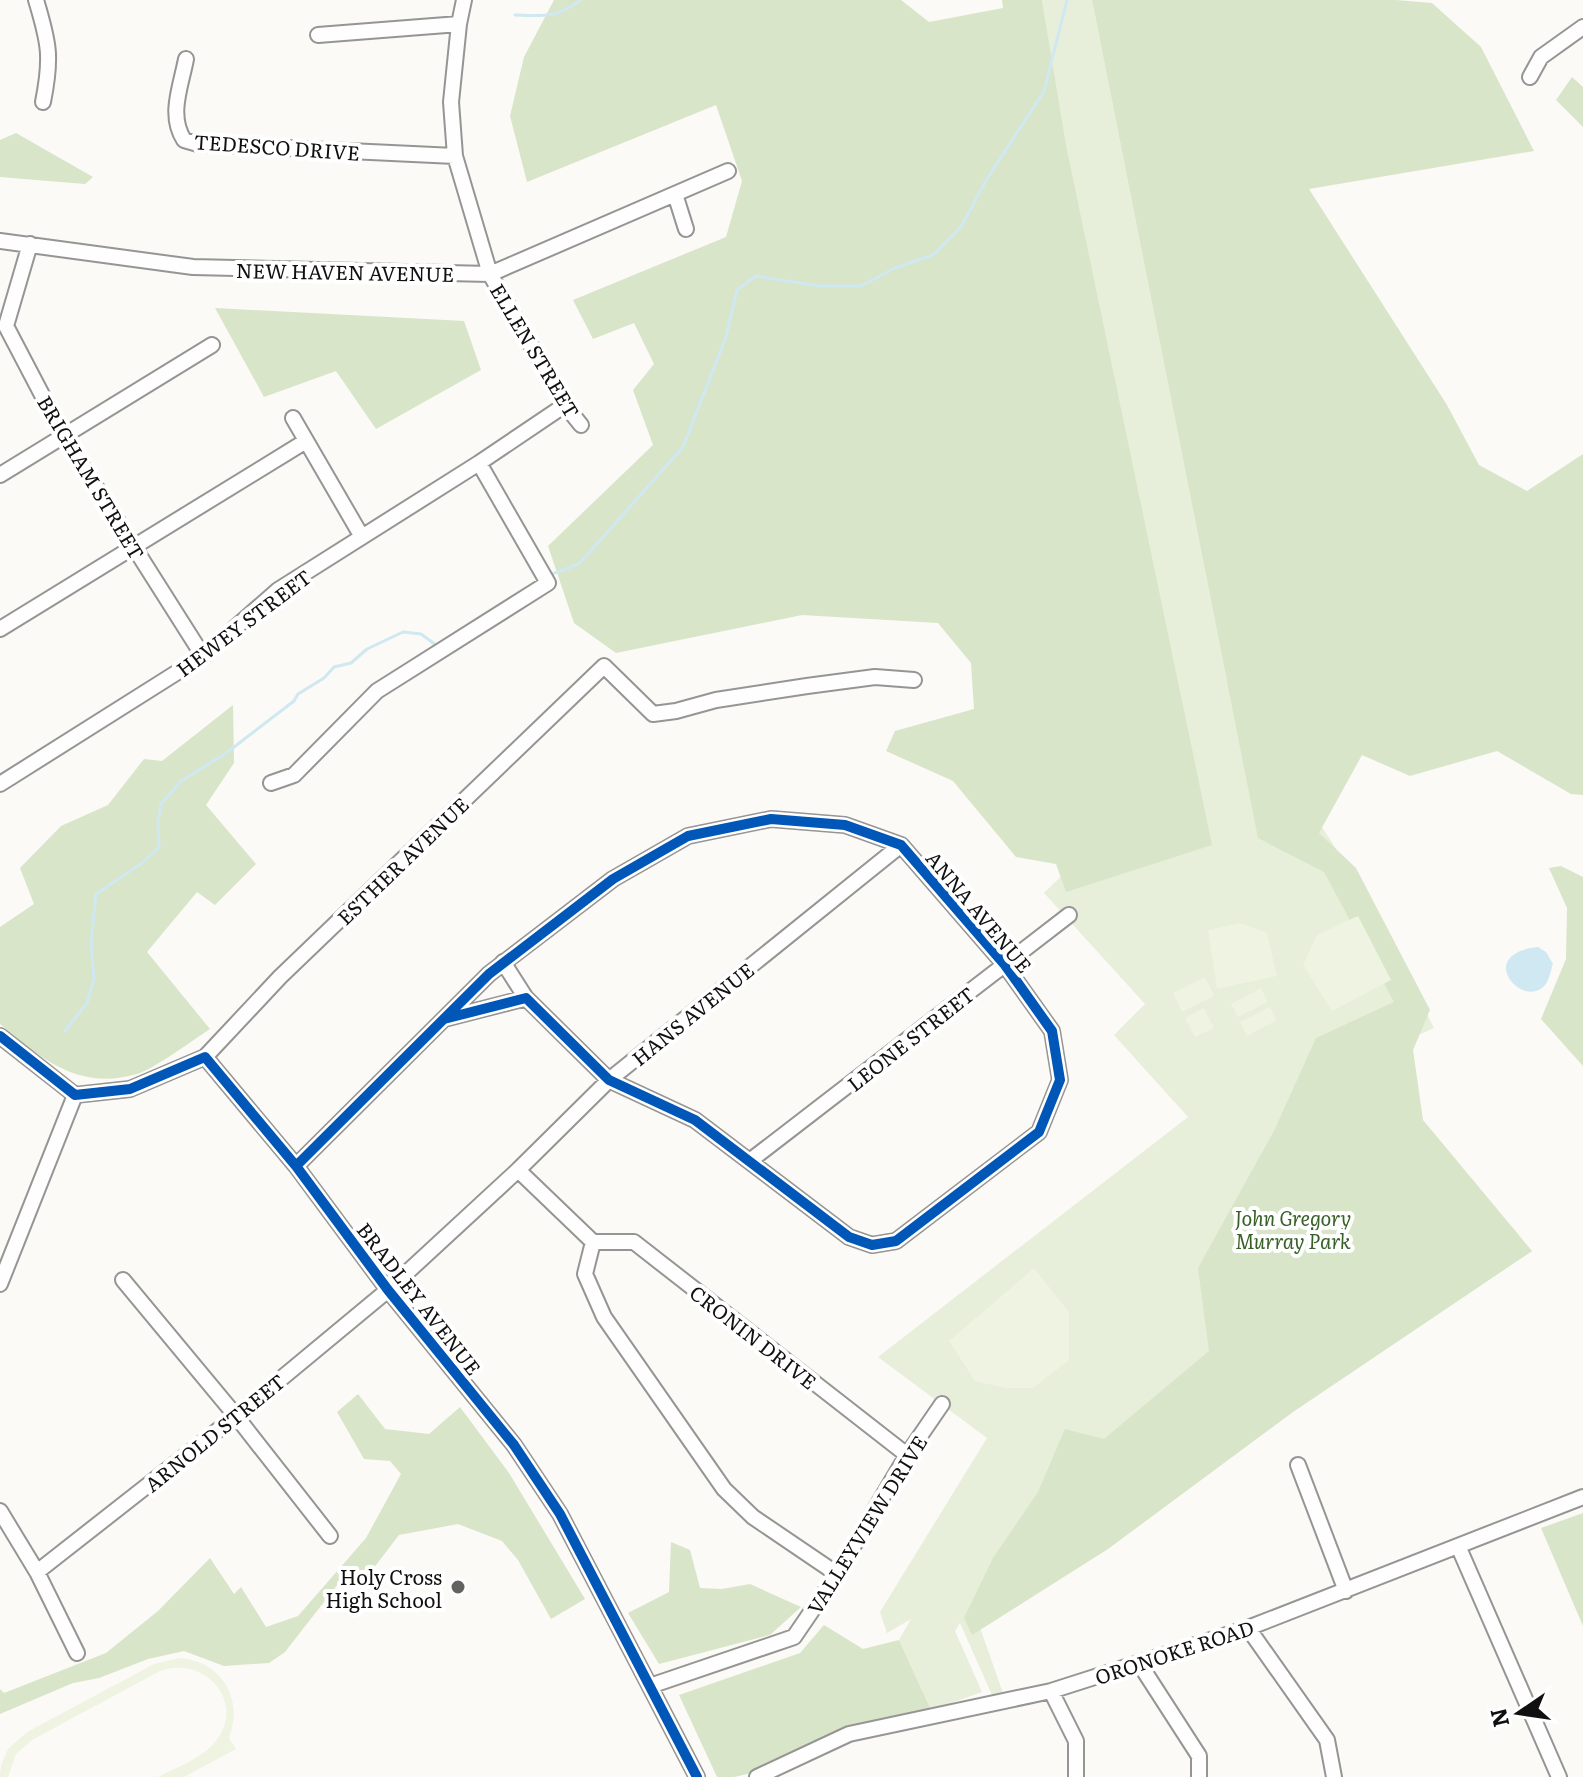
<svg xmlns="http://www.w3.org/2000/svg" width="1583" height="1777" font-family="Literata,serif">
<style>
.green{fill:#e7eed9}
.forest{fill:#d8e5c8}
.pitch{fill:#eff3e2}
.water{fill:#d0e8f1}
.lines{fill:none;stroke-linecap:round;stroke-linejoin:round}
.stream{stroke:#d0e8f1;stroke-width:3}
.minor-casing{stroke:#969594;stroke-width:18}
.minor{stroke:#fefefe;stroke-width:14}
.cycleway-casing{stroke:#fff;stroke-width:15}
.cycleway{stroke:#0057b8;stroke-width:10}
.poi-dot{fill:#626260;stroke:#fff;stroke-width:3}
.labels{text-anchor:middle;dominant-baseline:central;stroke-width:8;stroke-linejoin:round;paint-order:stroke}
.street-label{font-size:20px;fill:#101010;stroke:#fff}
.park-label{font-size:20px;font-style:italic;fill:#386027;stroke:#fff}
.poi-label{font-size:20px;fill:#101010;stroke:#fff;text-anchor:end}
</style>
<rect width="100%" height="100%" fill="#fbfaf6"/>
<path class="green" d="M 1042,0 L 1092,0 L 1226,677 L 1368,899 L 1434,1028 L 1350,1066 L 1532,1251 L 978,1622 L 1003,1693 L 992,1695 L 960,1623 L 955,1631 L 982,1692 L 931,1710 L 899,1640 L 911,1619 L 887,1633 L 880,1612 L 987,1438 L 878,1357 L 1188,1117 L 1114,1035 L 1145,1004 L 1044,893 L 1090,848 L 1067,150 Z"/>
<path class="forest" d="M 554,0 L 901,0 L 929,22 L 1003,8 L 1002,0 L 1042,0 L 1067,150 L 1212,845 L 1066,892 L 1056,864 L 1016,857 L 953,781 L 886,751 L 895,731 L 974,709 L 971,663 L 938,623 L 802,615 L 616,653 L 574,623 L 548,546 L 653,445 L 633,390 L 654,364 L 634,323 L 593,339 L 573,300 L 726,237 L 742,181 L 716,105 L 527,182 L 510,116 L 524,57 Z
M 1092,0 L 1396,0 L 1432,3 L 1481,47 L 1534,151 L 1309,189 L 1447,405 L 1479,465 L 1527,491 L 1583,454 L 1583,795 L 1571,794 L 1497,751 L 1410,776 L 1362,755 L 1319,833 L 1356,868 L 1430,1010 L 1413,1050 L 1423,1120 L 1532,1251 L 1293,1412 L 1108,1549 L 972,1635 L 964,1618 L 993,1558 L 1038,1492 L 1065,1429 L 1104,1439 L 1209,1351 L 1198,1268 L 1274,1131 L 1316,1038 L 1394,1002 L 1324,872 L 1258,838 Z
M 1572,77 L 1583,87 L 1583,127 L 1556,100 Z
M 16,133 L 93,177 L 85,184 L 0,177 L 0,140 Z
M 215,308 L 464,321 L 481,370 L 376,429 L 336,371 L 264,397 Z
M 233,705 L 234,763 L 206,805 L 256,864 L 215,905 L 197,892 L 147,952 L 210,1029 C 193,1040 154,1069 137,1074 C 79,1091 41,1059 0,1024 L 0,927 L 34,904 L 20,868 L 61,826 L 108,805 L 144,759 L 162,761 Z
M 1561,866 L 1583,877 L 1583,1066 L 1541,1019 L 1566,959 L 1567,908 L 1549,868 Z
M 358,1394 L 385,1429 L 429,1434 L 460,1407 L 509,1473 L 585,1599 L 551,1619 L 518,1560 L 502,1541 L 458,1524 L 399,1535 L 373,1569 L 345,1575 L 285,1652 L 269,1663 L 224,1666 L 184,1651 L 148,1659 L 99,1678 L 73,1683 L 0,1714 L 0,1689 L 4,1693 L 106,1653 L 158,1611 L 210,1558 L 234,1594 L 241,1587 L 266,1627 L 298,1616 L 366,1538 L 401,1474 L 390,1461 L 364,1459 L 337,1412 Z
M 1583,1513 L 1583,1626 L 1541,1528 Z
M 671,1542 L 690,1550 L 700,1588 L 722,1589 L 750,1584 L 801,1607 L 770,1635 L 659,1664 L 628,1613 L 669,1592 Z
M 824,1625 L 863,1649 L 899,1640 L 931,1710 L 752,1773 L 734,1777 L 717,1777 L 679,1695 L 800,1653 Z"/>
<path class="pitch" d="M 1358,916 L 1391,980 L 1332,1011 L 1303,965 L 1317,935 Z
M 1240,923 L 1267,933 L 1277,976 L 1217,989 L 1208,930 Z
M 1205,977 L 1214,996 L 1182,1012 L 1173,993 Z
M 1261,988 L 1268,1002 L 1238,1017 L 1231,1004 Z
M 1270,1007 L 1277,1020 L 1247,1036 L 1240,1022 Z
M 1204,1008 L 1214,1028 L 1195,1037 L 1185,1018 Z
M 1034,1268 L 1069,1312 L 1069,1360 L 1033,1388 L 1005,1388 L 975,1381 L 949,1341 Z
M 179,1658 C 222,1661 244,1699 229,1738 L 236,1749 L 184,1777 L 158,1777 C 177,1767 203,1758 216,1741 C 247,1701 203,1653 158,1672 L 32,1740 L 16,1754 L 8,1777 L 0,1777 L 1,1765 L 8,1749 L 27,1732 L 154,1664 Z"/>
<path class="water" d="M 1538,947 L 1546,952 L 1553,964 C 1551,969 1550,977 1547,982 C 1527,1015 1471,954 1538,947 Z"/>
<g class="lines">
<path class="stream" d="M 515,15 C 545,16 556,18 581,0
M 552,574 L 579,564 L 683,447 L 726,337 L 737,290 L 756,276 L 819,286 L 861,286 L 895,268 L 933,255 L 961,227 L 987,179 L 1044,91 L 1067,0
M 65,1031 L 87,1003 L 94,979 L 91,942 L 96,894 L 142,863 L 159,847 L 158,822 L 161,804 L 181,781 L 225,754 L 294,701 L 298,694 L 324,678 L 334,667 L 351,663 L 367,649 L 403,632 L 421,634 L 436,645"/>
<defs>
<path id="minor" d="M 36,0 C 49,43 52,57 43,102
M 464,0 L 459,24 L 451,102 L 455,156 L 490,274 L 565,405 L 581,425
M 318,35 L 459,24
M 186,59 C 181,86 168,115 184,140 L 198,144 L 455,156
M 1530,77 L 1541,57 L 1583,27
M 675,194 L 686,229
M 0,241 L 193,267 L 490,274 L 728,171
M 30,244 L 6,326 L 63,435 L 203,656
M 293,418 L 362,537
M 0,475 L 212,345
M 0,629 L 306,441
M 271,783 L 294,775 L 377,691 L 548,583 L 479,463
M 0,784 L 203,656 L 278,590 L 479,463 L 565,405
M 503,962 L 526,998
M 0,1036 L 75,1095 L 130,1089 L 205,1057 L 296,1166 L 388,1290 L 514,1445 L 560,1514 L 697,1777
M 205,1057 L 280,977 L 604,666 L 653,714 L 676,711 L 716,700 L 807,686 L 875,677 L 914,680
M 751,1160 L 1069,915
M 296,1166 L 489,974 L 613,879 L 688,836 L 771,819 L 845,825 L 901,845 L 1005,965 L 1052,1031 L 1060,1080 L 1039,1132 L 896,1241 L 872,1245 L 849,1237 L 695,1120 L 609,1080 L 526,998 L 444,1019
M 518,1170 L 593,1242 L 585,1274 L 604,1317 L 724,1489 L 753,1517 L 837,1574
M 593,1242 L 634,1242 L 907,1455
M 123,1280 L 236,1416 L 330,1536
M 0,1284 L 75,1095
M 1298,1465 L 1346,1591
M 0,1511 L 37,1572 L 77,1653
M 1459,1548 L 1559,1777
M 37,1572 L 236,1416 L 388,1290 L 518,1170 L 609,1080 L 901,845
M 1248,1628 L 1327,1740 L 1334,1777
M 1139,1663 L 1199,1756 L 1199,1777
M 650,1686 L 794,1637 L 837,1574 L 907,1455 L 942,1404
M 1051,1691 L 1076,1741 L 1076,1777
M 757,1777 L 849,1734 L 1051,1691 L 1248,1628 L 1583,1497"/>
</defs>
<use href="#minor" class="minor-casing"/>
<use href="#minor" class="minor"/>
<defs>
<path id="cycleway" d="M 0,1036 L 75,1095 L 130,1089 L 205,1057 L 296,1166 L 388,1290 L 514,1445 L 560,1514 L 697,1777
M 296,1166 L 489,974 L 613,879 L 688,836 L 771,819 L 845,825 L 901,845 L 1005,965 L 1052,1031 L 1060,1080 L 1039,1132 L 896,1241 L 872,1245 L 849,1237 L 695,1120 L 609,1080 L 526,998 L 444,1019"/>
</defs>
<use href="#cycleway" class="cycleway-casing"/>
<use href="#cycleway" class="cycleway"/>
</g>
<circle class="poi-dot" cx="458" cy="1587" r="8"/>
<g class="labels">
<g class="street-label">
<text transform="translate(277 146) rotate(4)">TEDESCO DRIVE</text>
<text transform="translate(345 271) rotate(1)">NEW HAVEN AVENUE</text>
<text transform="translate(536 350) rotate(59)">ELLEN STREET</text>
<text transform="translate(92 477) rotate(59)">BRIGHAM STREET</text>
<text transform="translate(243 622) rotate(-37)">HEWEY STREET</text>
<text transform="translate(402 860) rotate(-44)">ESTHER AVENUE</text>
<text transform="translate(980 911) rotate(50)">ANNA AVENUE</text>
<text transform="translate(692 1013) rotate(-39)">HANS AVENUE</text>
<text transform="translate(910 1038) rotate(-38)">LEONE STREET</text>
<text transform="translate(420 1298) rotate(52)">BRADLEY AVENUE</text>
<text transform="translate(754 1336) rotate(38)">CRONIN DRIVE</text>
<text transform="translate(214 1432) rotate(-39)">ARNOLD STREET</text>
<text transform="translate(866 1524) rotate(-58)">VALLEYVIEW DRIVE</text>
<text transform="translate(1174 1651) rotate(-18)">ORONOKE ROAD</text>
</g>
<g class="park-label">
<text x="1293" y="1217">John Gregory<tspan x="1293" dy="23">Murray Park</tspan></text>
</g>
<g class="poi-label">
<text x="442" y="1576">Holy Cross<tspan x="442" dy="23">High School</tspan></text>
</g>
</g>
<g transform="translate(1519 1713) rotate(257)" stroke="#ffffff" stroke-width="6" paint-order="stroke">
<path d="M0-6L14 30L0 20L-14 30Z" fill="#101010"/>
<text y="-12" font-size="22" font-weight="bold" text-anchor="middle" fill="#101010">N</text>
</g>
</svg>
